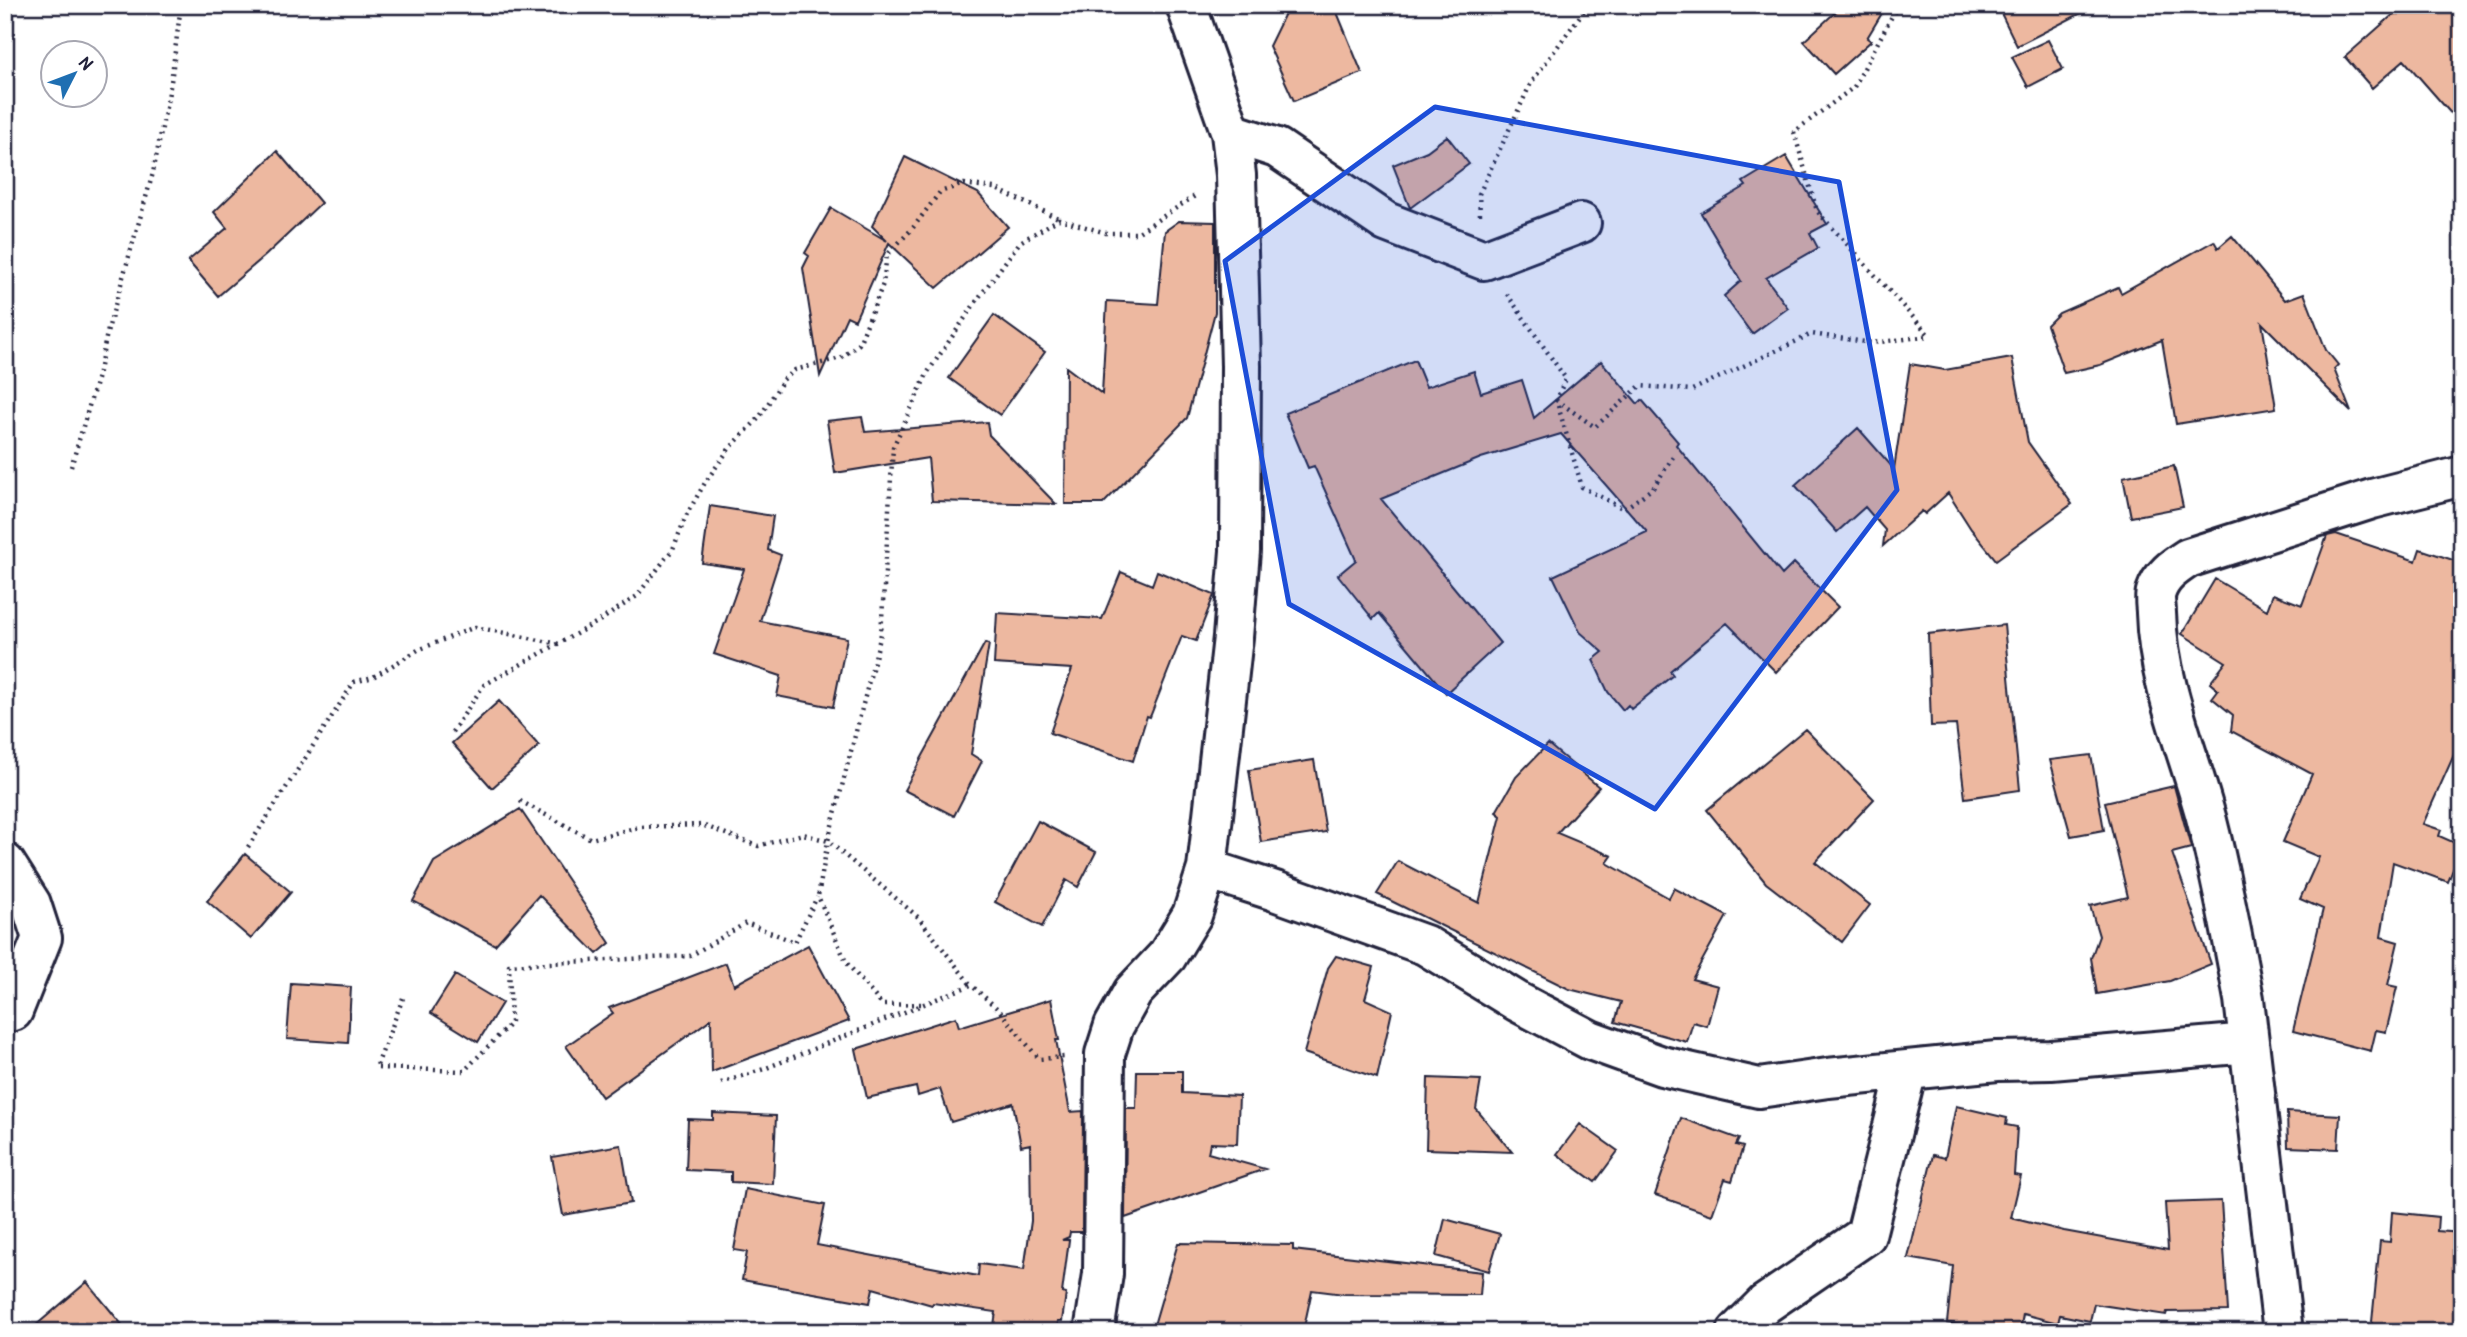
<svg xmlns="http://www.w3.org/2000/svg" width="2467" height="1337" font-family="'Patrick Hand',sans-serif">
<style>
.building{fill:#edb8a0;stroke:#22223b;stroke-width:2}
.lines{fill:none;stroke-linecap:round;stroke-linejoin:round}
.minor-casing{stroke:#22223b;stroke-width:44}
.path{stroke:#22223b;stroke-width:4.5;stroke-dasharray:2 5;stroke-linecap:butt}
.minor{stroke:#fff;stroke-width:38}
.marked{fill:#1d4ed8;fill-opacity:0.2;stroke:#1d4ed8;stroke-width:5;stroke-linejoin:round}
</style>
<rect width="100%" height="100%" fill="#fff"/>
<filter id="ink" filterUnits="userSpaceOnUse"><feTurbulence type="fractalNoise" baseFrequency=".0143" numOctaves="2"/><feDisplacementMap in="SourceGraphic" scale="14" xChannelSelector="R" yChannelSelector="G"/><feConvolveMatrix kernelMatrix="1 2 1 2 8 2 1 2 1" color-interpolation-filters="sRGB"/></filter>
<g filter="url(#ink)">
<path class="building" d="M 1289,5 L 1334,5 L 1362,73 L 1294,101 L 1269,46 Z
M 1843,5 L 1887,5 L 1867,38 L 1871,41 L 1834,74 L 1804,41 Z
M 1997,5 L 2097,5 L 2017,46 Z
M 2404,5 L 2448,5 L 2462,21 L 2462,126 L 2404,60 L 2372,88 L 2345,57 Z
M 2048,40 L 2063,69 L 2028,87 L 2012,57 Z
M 1447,136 L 1469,164 L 1410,208 L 1393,165 L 1427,151 Z
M 277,151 L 321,203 L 266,255 L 218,296 L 188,261 L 227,228 L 214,212 Z
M 1786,156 L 1827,224 L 1810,233 L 1818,248 L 1766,278 L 1788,308 L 1752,334 L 1724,296 L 1741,281 L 1701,213 L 1746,186 L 1743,182 Z
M 905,157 L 978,193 L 1008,227 L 937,288 L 889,243 L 855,320 L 847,316 L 820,376 L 803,268 L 809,256 L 805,253 L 831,208 L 887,241 L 872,226 Z
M 1179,221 L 1215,222 L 1215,312 L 1187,418 L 1103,504 L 1065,504 L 1066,367 L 1102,394 L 1107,301 L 1158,304 L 1165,231 Z
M 2232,236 L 2285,300 L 2304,293 L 2326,350 L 2338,365 L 2334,369 L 2351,412 L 2262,323 L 2276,408 L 2176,424 L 2162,340 L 2100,365 L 2064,373 L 2047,325 L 2059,313 L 2118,287 L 2121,293 L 2214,241 L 2218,248 Z
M 994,315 L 1045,352 L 1000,415 L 949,378 Z
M 2012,358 L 2028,442 L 2072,504 L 1996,560 L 1971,529 L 1948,493 L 1925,514 L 1922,511 L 1883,546 L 1885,530 L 1865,507 L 1837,532 L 1795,485 L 1858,428 L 1894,469 L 1910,364 L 1945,370 Z
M 1415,360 L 1426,387 L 1474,371 L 1481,393 L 1522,380 L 1534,418 L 1601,361 L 1638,404 L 1642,400 L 1678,442 L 1676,445 L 1782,575 L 1794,563 L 1838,607 L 1776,672 L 1727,623 L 1670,671 L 1673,675 L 1631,709 L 1628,705 L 1623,710 L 1608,692 L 1593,660 L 1603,652 L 1580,632 L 1553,576 L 1647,532 L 1561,434 L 1481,458 L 1381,499 L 1500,643 L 1446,693 L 1379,613 L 1373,619 L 1338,575 L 1356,560 L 1314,466 L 1308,468 L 1285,413 Z
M 862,417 L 865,432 L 987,422 L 989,435 L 1056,504 L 932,501 L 928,458 L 835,473 L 827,421 Z
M 2174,466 L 2183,507 L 2131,517 L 2123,477 Z
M 710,506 L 773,516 L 768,550 L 781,555 L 760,621 L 847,638 L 833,707 L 777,696 L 781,676 L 714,654 L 744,569 L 702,563 Z
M 2336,534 L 2416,561 L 2420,549 L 2462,563 L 2462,737 L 2423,824 L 2441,830 L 2439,836 L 2462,846 L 2448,882 L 2393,862 L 2381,937 L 2398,942 L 2388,985 L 2397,987 L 2386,1032 L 2376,1030 L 2371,1051 L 2293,1031 L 2323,909 L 2300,899 L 2319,857 L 2283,842 L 2312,774 L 2231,731 L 2233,715 L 2212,698 L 2218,690 L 2210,683 L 2226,662 L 2182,634 L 2215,579 L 2267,610 L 2273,594 L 2302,605 L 2327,536 Z
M 1157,571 L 1214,595 L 1196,641 L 1182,636 L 1150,717 L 1147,716 L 1133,761 L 1050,733 L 1072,669 L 994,664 L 997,613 L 1102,619 L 1121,572 L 1152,585 Z
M 2004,625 L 2020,790 L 1965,798 L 1956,725 L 1931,726 L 1928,634 Z
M 985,643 L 989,644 L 971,754 L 982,761 L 954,816 L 904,790 Z
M 499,701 L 539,746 L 492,788 L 452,743 Z
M 1805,729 L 1874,799 L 1815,862 L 1870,905 L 1842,942 L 1766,883 L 1707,810 Z
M 1548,744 L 1599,787 L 1557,833 L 1612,856 L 1607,863 L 1669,898 L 1674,888 L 1727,916 L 1692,979 L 1718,986 L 1707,1026 L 1693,1022 L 1687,1042 L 1615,1022 L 1621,1002 L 1569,989 L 1377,894 L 1398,861 L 1479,903 L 1501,816 L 1496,812 L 1516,777 Z
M 2091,755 L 2104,830 L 2071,836 L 2050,760 Z
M 1314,760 L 1326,832 L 1261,842 L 1249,770 Z
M 2174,786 L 2191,848 L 2172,853 L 2211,964 L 2170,981 L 2097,994 L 2091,958 L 2099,936 L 2090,906 L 2128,897 L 2105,802 Z
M 520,809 L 610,943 L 597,954 L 539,895 L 495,945 L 413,901 L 434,862 Z
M 1038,821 L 1096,852 L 1078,887 L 1066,880 L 1042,927 L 995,902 Z
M 245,854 L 291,892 L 251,939 L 207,901 Z
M 808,945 L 849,1021 L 712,1072 L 711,1019 L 602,1097 L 566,1046 L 613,1013 L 609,1008 L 726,963 L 734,985 Z
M 1336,956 L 1374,967 L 1365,999 L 1392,1011 L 1377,1078 L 1304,1053 L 1328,968 Z
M 455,975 L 502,1003 L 478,1042 L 431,1013 Z
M 291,983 L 351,987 L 348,1043 L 287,1039 Z
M 1051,999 L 1059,1040 L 1056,1040 L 1070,1112 L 1083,1111 L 1082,1232 L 1070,1232 L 1069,1237 L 1062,1240 L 1069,1240 L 1062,1293 L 1066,1294 L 1062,1321 L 1058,1321 L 1057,1332 L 993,1332 L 996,1312 L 933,1303 L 932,1305 L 873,1288 L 870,1303 L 742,1280 L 747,1252 L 734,1250 L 745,1189 L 825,1205 L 817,1245 L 978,1276 L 979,1264 L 1024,1270 L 1031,1221 L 1030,1144 L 1021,1146 L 1013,1103 L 951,1122 L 940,1089 L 918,1096 L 916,1087 L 867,1098 L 856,1049 L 956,1017 L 959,1027 Z
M 1137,1071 L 1182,1071 L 1182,1093 L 1239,1096 L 1237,1144 L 1210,1143 L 1208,1153 L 1265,1169 L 1125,1218 L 1126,1108 L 1136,1108 Z
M 1428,1078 L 1481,1080 L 1476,1109 L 1512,1152 L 1426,1149 Z
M 1956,1106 L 2007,1118 L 2006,1125 L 2017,1127 L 2014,1175 L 2021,1176 L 2011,1218 L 2064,1231 L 2168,1250 L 2165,1203 L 2221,1201 L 2228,1311 L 2167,1312 L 2166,1315 L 2094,1304 L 2090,1321 L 2060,1315 L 2058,1323 L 2023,1314 L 2020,1332 L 1981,1332 L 1982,1327 L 1947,1323 L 1953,1266 L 1908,1258 L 1933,1155 L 1945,1158 Z
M 2287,1112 L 2340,1115 L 2338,1149 L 2288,1147 Z
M 713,1113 L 776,1116 L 773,1184 L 731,1182 L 731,1172 L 686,1170 L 688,1119 L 713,1120 Z
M 1681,1118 L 1739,1139 L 1736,1145 L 1743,1147 L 1732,1181 L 1725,1179 L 1712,1215 L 1655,1195 Z
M 1580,1124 L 1618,1151 L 1595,1182 L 1557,1154 Z
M 621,1145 L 631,1203 L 563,1215 L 552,1157 Z
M 2392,1212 L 2438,1217 L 2437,1231 L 2462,1233 L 2462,1332 L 2371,1332 L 2380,1241 L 2390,1242 Z
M 1445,1219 L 1500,1234 L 1489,1271 L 1436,1256 Z
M 1178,1243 L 1293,1245 L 1293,1250 L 1482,1272 L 1480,1295 L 1344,1294 L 1312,1290 L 1303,1332 L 1152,1332 Z
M 87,1282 L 128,1332 L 28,1332 Z"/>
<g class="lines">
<defs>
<path id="minor" d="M 1231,133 L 1277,148 L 1386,222 L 1484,260 L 1581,223
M 5,863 L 31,904 L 42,938 L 13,1011
M 1207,869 L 1275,891 L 1425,945 L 1518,1002 L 1590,1040 L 1662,1066 L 1759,1088 L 1828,1078 L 1997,1061 L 2051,1060 L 2249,1043
M 1094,1332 L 1103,1274 L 1105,1054 L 1114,1026 L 1133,992 L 1167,956 L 1192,915 L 1207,869 L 1233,637 L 1240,551 L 1241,366 L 1236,175 L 1231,133 L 1186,5
M 1737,1332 L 1765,1304 L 1866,1235 L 1907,1070
M 2283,1332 L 2244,999 C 2233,939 2222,880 2207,821 C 2189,752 2158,685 2156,613 C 2156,607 2154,598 2156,592 C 2161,576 2174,567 2188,558 L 2372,499 L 2462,476"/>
</defs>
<use href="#minor" class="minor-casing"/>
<path class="path" d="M 1898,5 L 1854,87 L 1794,132 L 1817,211 L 1930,336
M 1480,215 L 1479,194 L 1531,83 L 1588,5
M 1507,294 L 1566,379 L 1556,399 L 1582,487 L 1624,509 L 1653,488 L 1673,457
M 1556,400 L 1595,427 L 1640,386 L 1692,390 L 1812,334 L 1872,343 L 1929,336
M 71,467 L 98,376 L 107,333 L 153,173 L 171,82 L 181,5
M 452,732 L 484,685 L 601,620 L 637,596 L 673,549 L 687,514 L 706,481 L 729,449 L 759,418 L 783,380 L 795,370 L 841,358 L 859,344 L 883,284 L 887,255 L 912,229 L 940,192 L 964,184 L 994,188 L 1058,218
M 520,801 L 591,839 L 639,827 L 702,825 L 758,846 L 803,834 L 828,841 L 918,917 L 971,985
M 248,847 L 354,682 L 373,677 L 418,650 L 475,627 L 559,644
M 403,998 L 376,1068 L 464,1071 L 511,1023 L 509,965 L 690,956 L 746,923 L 795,942 L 817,897
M 921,1004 L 882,1005 L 846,962 L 818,896 L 828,841 L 881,634 L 893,447 L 928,372 L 980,296 L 1020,242 L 1059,219 L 1106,233 L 1137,233 L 1195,196
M 721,1083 L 764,1069 L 971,985 L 999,1010 L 1039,1059 L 1065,1057"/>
<use href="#minor" class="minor"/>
</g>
</g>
<path class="marked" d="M 1435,107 L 1839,182 L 1897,490 L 1655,809 L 1289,604 L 1225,261 Z"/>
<rect width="2467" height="1337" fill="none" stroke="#fff" stroke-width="28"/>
<rect x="14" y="14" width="2439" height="1309" fill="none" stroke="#22223b" stroke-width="2.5" filter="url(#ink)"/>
<g transform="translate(74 74) rotate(48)"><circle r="33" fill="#ffffff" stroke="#a7a7b1" stroke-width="2"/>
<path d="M0-5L12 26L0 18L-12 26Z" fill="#1f6fb2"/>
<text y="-10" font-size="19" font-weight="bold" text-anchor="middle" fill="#22223b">N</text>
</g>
</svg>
